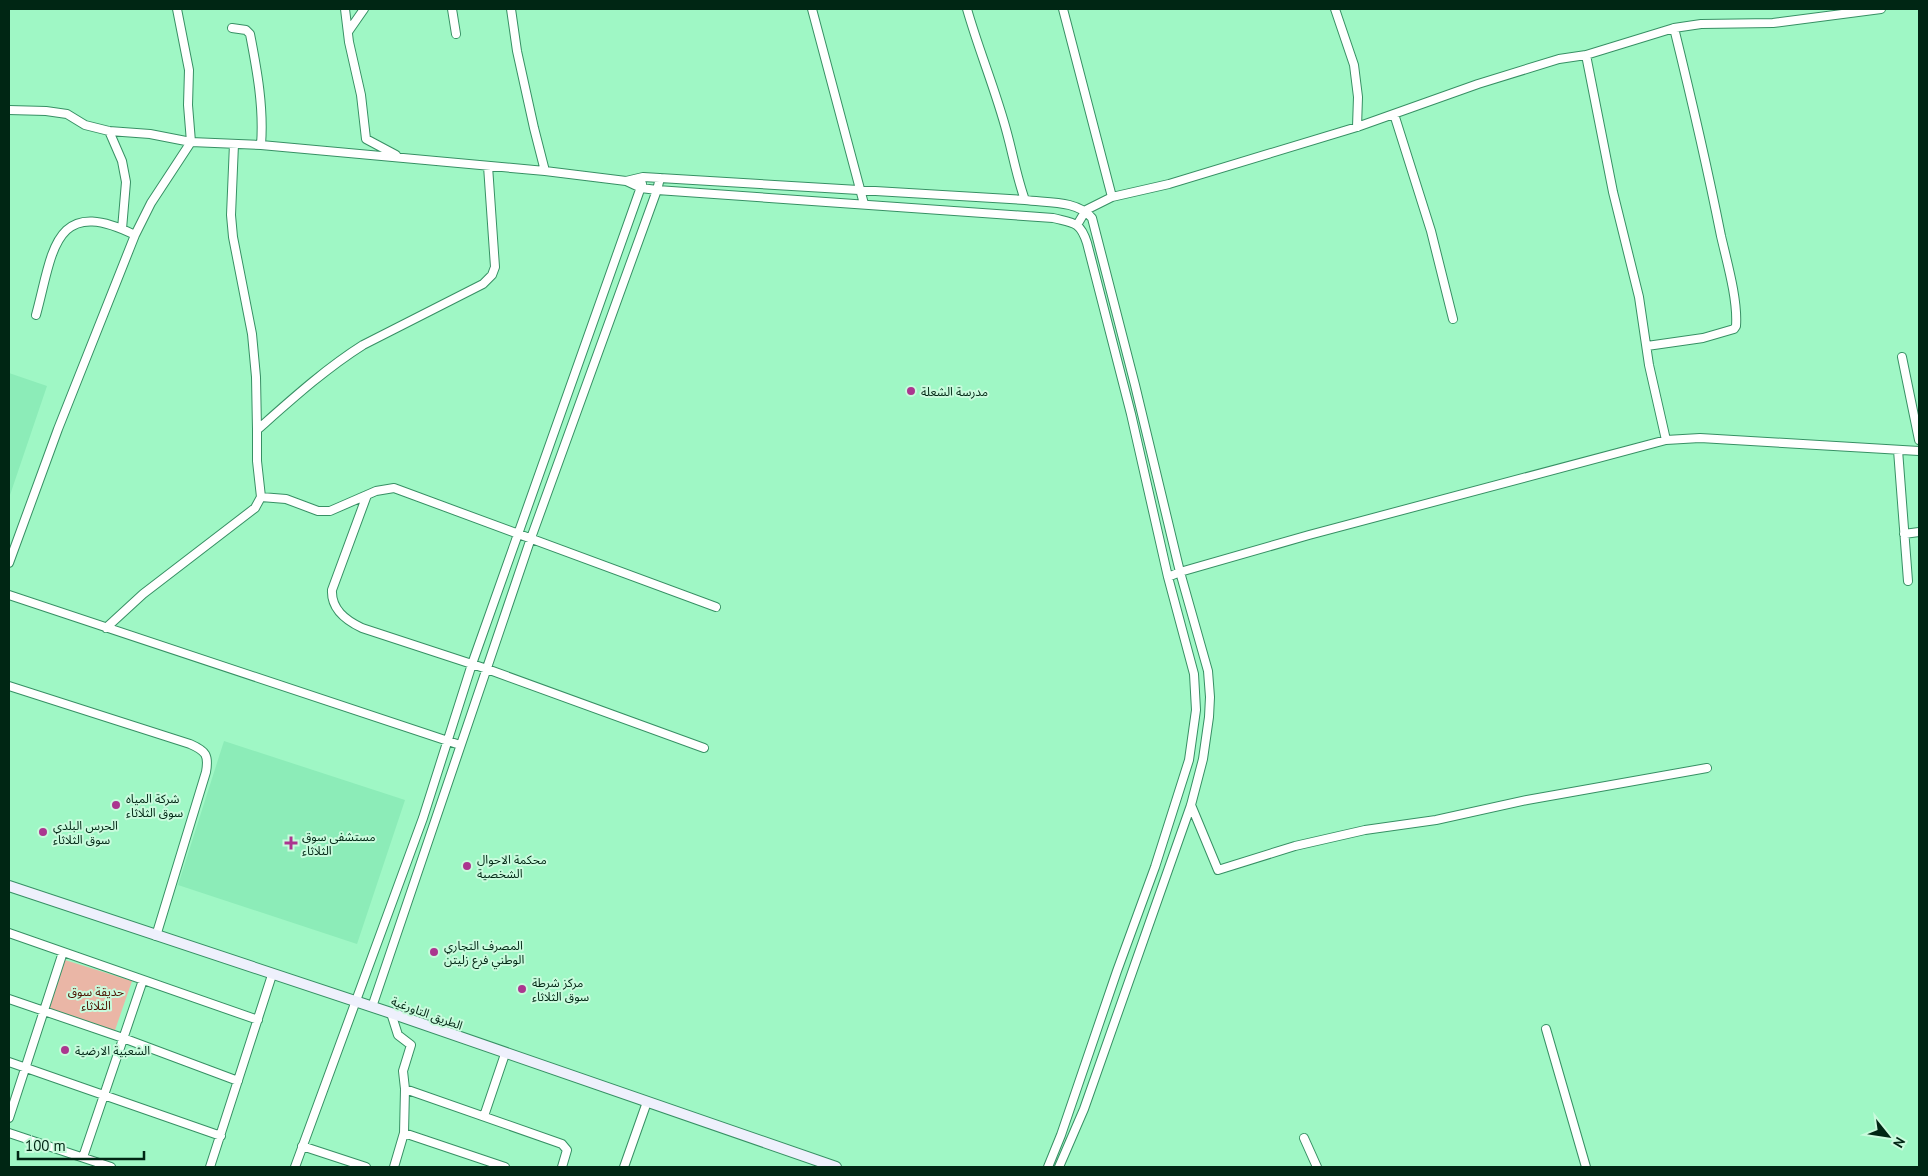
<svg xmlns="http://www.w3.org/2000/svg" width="1928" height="1176" font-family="'PT Sans','Noto Sans Arabic',sans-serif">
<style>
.built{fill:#8cecb8}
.green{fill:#eab6a6}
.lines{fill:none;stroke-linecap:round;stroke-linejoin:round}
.street-casing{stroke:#379064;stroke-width:10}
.secondary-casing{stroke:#379064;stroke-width:12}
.street{stroke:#fff;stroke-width:8}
.secondary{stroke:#eef0fc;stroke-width:10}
.poi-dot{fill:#ab368f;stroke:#c9fbdd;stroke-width:2}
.labels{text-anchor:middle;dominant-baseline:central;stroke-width:4;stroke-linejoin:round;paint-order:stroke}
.poi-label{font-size:12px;fill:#002614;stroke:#c9fbdd;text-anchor:start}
.park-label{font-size:12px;fill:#4d1100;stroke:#c9fbdd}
.street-label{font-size:12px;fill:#002614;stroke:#c9fbdd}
</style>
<rect width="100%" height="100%" fill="#9ff7c5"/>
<path class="built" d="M 9,373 L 47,386 L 9,498 Z
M 224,741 L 405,800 L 357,944 L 178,885 Z"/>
<path class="green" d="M 65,960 L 132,981 L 114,1033 L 46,1010 Z"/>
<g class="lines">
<defs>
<path id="street" d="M 345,9 L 349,42 L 361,95 L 366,139 L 396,155
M 452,9 L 456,34
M 511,9 L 517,51 L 534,128 L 545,171
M 812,9 L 864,204
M 967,9 C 979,51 996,91 1007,133 C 1013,155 1017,178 1025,200
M 1063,9 L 1112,197
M 1335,9 L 1354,65 L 1358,97 L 1357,127
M 232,28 L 246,30 L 250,34 C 257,70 264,108 261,145
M 348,32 L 364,9
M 1586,55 L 1613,192 L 1639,297 L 1649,365 L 1666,440
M 9,110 L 46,111 L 67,114 L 85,125 L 109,131 L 150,134 L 191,142 L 261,145 L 545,171 L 626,181 L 641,188 L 657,190 L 1053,218 C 1073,223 1080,221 1087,243 L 1131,414 L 1168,577 L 1194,674 L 1196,710 L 1189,760 L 1155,867 L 1117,971 L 1061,1135 L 1048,1167
M 1394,114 L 1431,231 L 1453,319
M 109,131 L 122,161 L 126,182 L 122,229
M 234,144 L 231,215 L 233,237 L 252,334 L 256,377 L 257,430 C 291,400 325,369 363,345 L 483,284 L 492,275 L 495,267 L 488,166
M 626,181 L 643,177 L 1025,200 C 1047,203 1077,200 1092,218 L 1135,385 L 1180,572 L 1208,671 L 1210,697 L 1209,717 L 1203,759 L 1191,805 L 1084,1109 L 1059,1167
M 1077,225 L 1086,210 L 1112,197 L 1169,184 L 1357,127 L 1478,84 L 1559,59 L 1586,55 L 1674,28 L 1701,24 L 1773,23 L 1881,9
M 36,315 C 53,253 53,194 135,235
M 1647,346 L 1703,338 L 1734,329 L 1736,326 C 1738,300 1727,262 1721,236 C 1707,166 1691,97 1674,28
M 1902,357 L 1919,440
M 1898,450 L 1908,581
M 367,495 L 332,590 C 331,609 345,620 362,628 L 487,669 L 704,748
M 261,497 L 286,499 L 318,511 L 330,511 L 376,491 L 394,488 L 716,607
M 1904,534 L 1919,532
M 9,563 L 58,429 L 135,235 L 151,203 L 191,142 L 188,105 L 189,70 L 177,9
M 1168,577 L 1180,572 L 1309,535 L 1666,440 L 1700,438 L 1919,451
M 9,595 L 460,745
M 106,628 L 143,594 L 255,508 L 261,497 L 257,461 L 257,430
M 9,686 L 190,744 C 206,751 209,755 206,772 L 156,936
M 1191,805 L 1218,870 L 1295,846 L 1365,830 L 1436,820 L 1527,800 L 1707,768
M 9,933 L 258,1020
M 9,999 L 123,1038 L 238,1081
M 372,1007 L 531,538 L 657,190 L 660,178
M 391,1013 L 398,1035 L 411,1045 L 403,1071 L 405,1089 L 404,1133 L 394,1167
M 1546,1029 L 1586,1167
M 9,1062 L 221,1136
M 405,1089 L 562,1144 L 567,1150 L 562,1167
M 484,1116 L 505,1054
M 9,1118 L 63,952
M 9,1133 L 111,1167
M 404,1133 L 505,1167
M 1304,1138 L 1317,1167
M 302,1146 L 366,1167
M 83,1157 L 143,980
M 210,1167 L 272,975
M 295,1167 L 423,818 L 472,664 L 642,184
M 624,1167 L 647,1102"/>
<path id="secondary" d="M 9,886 L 391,1013 L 836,1167"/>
</defs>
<use href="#street" class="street-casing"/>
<use href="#secondary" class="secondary-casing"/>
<use href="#street" class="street"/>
<use href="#secondary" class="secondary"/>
</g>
<g class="poi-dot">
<circle cx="911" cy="391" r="5"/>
<circle cx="116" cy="805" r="5"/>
<circle cx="43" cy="832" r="5"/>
<path d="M288.5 835.5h5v5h5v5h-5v5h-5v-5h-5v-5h5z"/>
<circle cx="467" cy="866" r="5"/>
<circle cx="434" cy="952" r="5"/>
<circle cx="522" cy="989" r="5"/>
<circle cx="65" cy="1050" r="5"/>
</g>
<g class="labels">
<g class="poi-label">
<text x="921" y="391">مدرسة الشعلة</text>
<text x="126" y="798">شركة المياه<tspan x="126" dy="14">سوق الثلاثاء</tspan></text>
<text x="53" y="825">الحرس البلدي<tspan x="53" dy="14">سوق الثلاثاء</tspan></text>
<text x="302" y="836">مستشفى سوق<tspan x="302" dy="14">الثلاثاء</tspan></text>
<text x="477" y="859">محكمة الاحوال<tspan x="477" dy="14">الشخصية</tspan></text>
<text x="444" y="945">المصرف التجاري<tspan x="444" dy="14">الوطني فرع زليتن</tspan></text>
<text x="532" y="982">مركز شرطة<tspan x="532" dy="14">سوق الثلاثاء</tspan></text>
<text x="75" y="1050">الشعبية الارضية</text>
</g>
<g class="park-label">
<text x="96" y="991">حديقة سوق<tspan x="96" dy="14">الثلاثاء</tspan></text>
</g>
<g class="street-label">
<text transform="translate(427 1013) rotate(20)">الطريق التاورغية</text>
</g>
</g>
<rect width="1928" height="1176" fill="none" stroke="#002614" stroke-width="20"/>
<g transform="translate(1888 1136) rotate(120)" stroke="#c9fbdd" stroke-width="4" paint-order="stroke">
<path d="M0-4L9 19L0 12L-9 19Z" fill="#002614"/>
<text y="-8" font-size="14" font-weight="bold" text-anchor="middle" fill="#002614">N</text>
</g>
<path d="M18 1151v8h126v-8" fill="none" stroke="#002614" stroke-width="2.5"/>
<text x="25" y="1151" font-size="15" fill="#002614" stroke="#c9fbdd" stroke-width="4" paint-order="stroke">100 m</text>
</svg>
